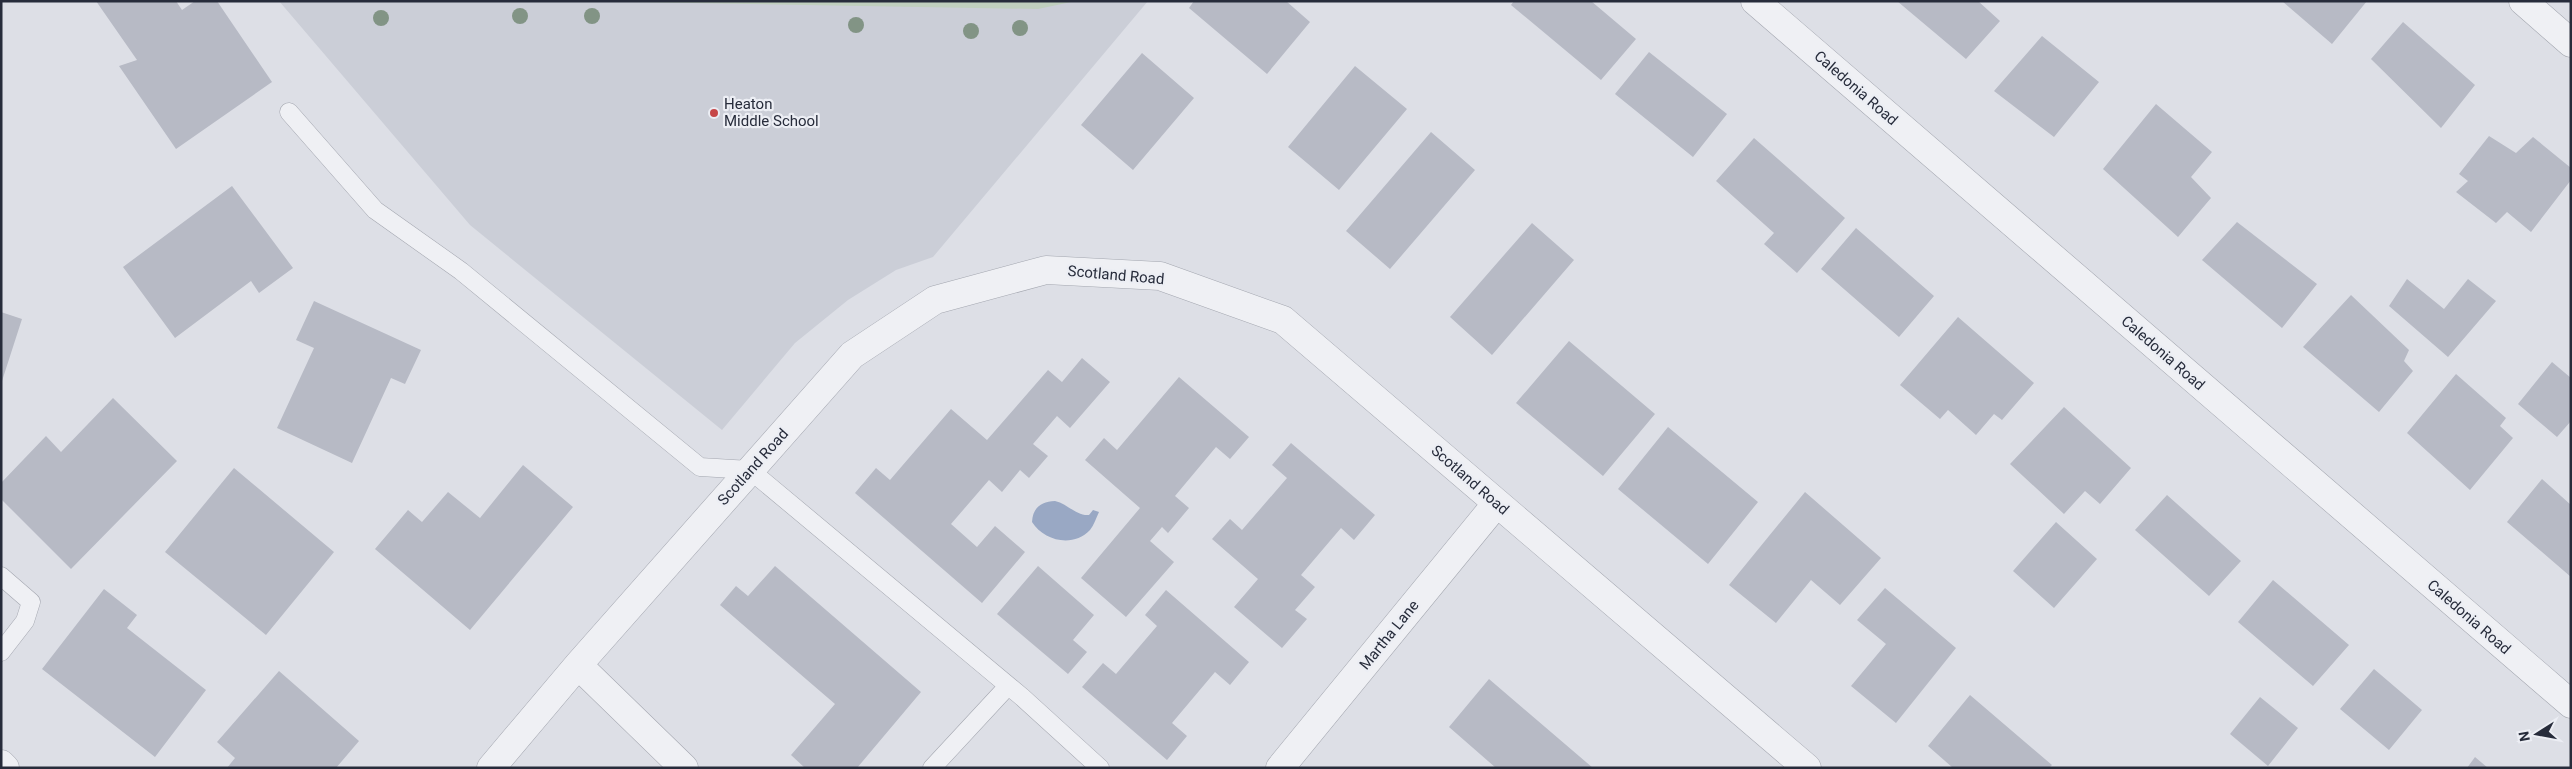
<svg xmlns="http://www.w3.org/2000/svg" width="2572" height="769" font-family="Roboto,sans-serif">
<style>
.built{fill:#cbced7}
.green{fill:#c0cfbe}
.water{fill:#99a8c4}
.building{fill:#b7bac5}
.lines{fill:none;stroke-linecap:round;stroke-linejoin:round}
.lane-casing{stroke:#a3a6af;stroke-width:19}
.street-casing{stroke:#a3a6af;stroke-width:29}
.lane{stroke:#eff0f4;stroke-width:18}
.street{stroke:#eff0f4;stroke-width:28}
.tree{fill:#829485}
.poi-dot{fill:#c64748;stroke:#eceef4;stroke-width:2}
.labels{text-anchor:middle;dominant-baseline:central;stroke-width:4.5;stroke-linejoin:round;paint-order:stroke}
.street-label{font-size:15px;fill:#272c3b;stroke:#eceef4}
.poi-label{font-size:15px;fill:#272c3b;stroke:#eceef4;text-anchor:start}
</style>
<rect width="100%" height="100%" fill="#dddfe6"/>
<path class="built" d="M 279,1 L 1148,1 L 933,257 L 896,270 L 848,300 L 795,343 L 722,430 L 470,225 Z"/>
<path class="green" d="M 573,1 L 1076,1 L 1038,9 Z"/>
<path class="water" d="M 1055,501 C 1068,504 1076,516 1089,515 L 1093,510 L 1099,512 C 1096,518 1094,525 1090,530 C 1073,548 1044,541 1032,522 C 1033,507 1041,502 1055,501 Z"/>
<path class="building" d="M 96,1 L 176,1 L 182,10 L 195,1 L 217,1 L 272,82 L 176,149 L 119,66 L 137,60 Z
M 1194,1 L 1286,1 L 1310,22 L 1267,74 L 1189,8 Z
M 1514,1 L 1591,1 L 1636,39 L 1601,80 L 1511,5 Z
M 1897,1 L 1978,1 L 2000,21 L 1966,59 Z
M 2282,1 L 2367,1 L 2332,44 Z
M 2403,22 L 2475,85 L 2441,128 L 2371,59 Z
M 2042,36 L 2099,82 L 2054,137 L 1994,91 Z
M 1649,52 L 1727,114 L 1693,157 L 1615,94 Z
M 1142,53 L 1194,98 L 1133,170 L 1081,125 Z
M 1355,66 L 1407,109 L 1339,190 L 1288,147 Z
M 2156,104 L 2212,152 L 2191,177 L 2211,198 L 2178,237 L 2103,169 Z
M 1431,132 L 1475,170 L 1390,269 L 1346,231 Z
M 2489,136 L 2516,153 L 2533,137 L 2571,168 L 2571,180 L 2531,232 L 2507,212 L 2496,223 L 2456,192 L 2468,181 L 2459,174 Z
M 1754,138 L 1845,218 L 1797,273 L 1764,244 L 1774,233 L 1716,181 Z
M 232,186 L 293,268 L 259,293 L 251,281 L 175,338 L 123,267 Z
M 2237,222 L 2317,284 L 2282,328 L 2202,260 Z
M 1532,223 L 1574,260 L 1492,355 L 1450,317 Z
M 1856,228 L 1934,296 L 1899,337 L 1821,269 Z
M 2407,279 L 2444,309 L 2468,279 L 2496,301 L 2448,357 L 2389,306 Z
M 2351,295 L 2409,350 L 2404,361 L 2413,371 L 2379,412 L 2303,347 Z
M 314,301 L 421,350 L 405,384 L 391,378 L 352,463 L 277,428 L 314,348 L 296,340 Z
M 1,312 L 22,319 L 2,381 L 1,381 Z
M 1958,317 L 2034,383 L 2002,420 L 1994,414 L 1976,435 L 1948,410 L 1940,419 L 1900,385 Z
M 1569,341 L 1655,414 L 1603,476 L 1516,403 Z
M 1082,358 L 1110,382 L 1070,428 L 1057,416 L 1033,444 L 1048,456 L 1029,478 L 1020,470 L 1002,492 L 989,480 L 951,524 L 977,547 L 995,526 L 1025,552 L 982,603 L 855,493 L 876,468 L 890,480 L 951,409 L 987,440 L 1048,370 L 1062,382 Z
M 2552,362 L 2571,378 L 2571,421 L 2557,437 L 2518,404 Z
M 2456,374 L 2506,418 L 2500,426 L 2513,438 L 2470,490 L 2407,433 Z
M 1179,377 L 1249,437 L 1230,459 L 1216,447 L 1175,496 L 1189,508 L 1168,533 L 1162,527 L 1150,541 L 1174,562 L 1126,617 L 1081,578 L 1140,508 L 1085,460 L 1104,438 L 1117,450 Z
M 113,398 L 177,461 L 71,569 L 1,499 L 1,483 L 46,436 L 61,452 Z
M 2064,407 L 2131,468 L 2100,504 L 2085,491 L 2064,514 L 2010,464 Z
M 1668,427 L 1758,502 L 1708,564 L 1618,489 Z
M 1291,443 L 1375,515 L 1354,540 L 1341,528 L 1301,575 L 1315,587 L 1295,610 L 1307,619 L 1282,648 L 1234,607 L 1258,579 L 1212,539 L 1230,519 L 1242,530 L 1287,478 L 1272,465 Z
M 523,465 L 573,507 L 470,630 L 375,549 L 408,510 L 422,522 L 448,492 L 480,518 Z
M 234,468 L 334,552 L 266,635 L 165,552 Z
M 2542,479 L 2571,505 L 2571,577 L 2507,522 Z
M 1805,492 L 1881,558 L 1840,605 L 1811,580 L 1776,623 L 1729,585 Z
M 2167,495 L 2241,561 L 2209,596 L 2135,530 Z
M 2056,522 L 2097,559 L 2054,608 L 2013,571 Z
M 775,566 L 921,692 L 857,768 L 805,768 L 791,755 L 835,704 L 720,605 L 736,586 L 748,596 Z
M 1038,566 L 1094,615 L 1073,640 L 1087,652 L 1068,674 L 997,614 Z
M 2273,580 L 2349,645 L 2313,686 L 2238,622 Z
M 1885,588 L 1956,648 L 1896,723 L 1851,686 L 1886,644 L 1857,620 Z
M 104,589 L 137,615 L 127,628 L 206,690 L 155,757 L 42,669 Z
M 1166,590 L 1249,662 L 1230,685 L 1215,672 L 1172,723 L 1187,736 L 1167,760 L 1082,687 L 1103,663 L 1116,674 L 1157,626 L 1145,615 Z
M 2374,669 L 2422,710 L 2389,750 L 2340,709 Z
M 279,671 L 359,741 L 336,768 L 227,768 L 235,758 L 217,742 Z
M 1489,679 L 1593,768 L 1496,768 L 1449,727 Z
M 1970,695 L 2052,765 L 2049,768 L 1953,768 L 1928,746 Z
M 2260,697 L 2298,728 L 2268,766 L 2230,734 Z
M 2475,757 L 2488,768 L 2467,768 Z"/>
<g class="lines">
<defs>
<path id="lane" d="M 289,112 L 375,210 L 461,271 L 700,467 L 750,470 L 1022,697 L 1100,768
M 1,576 L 31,602 L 25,621 L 1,652
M 932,768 L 1008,686"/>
<path id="street" d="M 1755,1 L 2571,704
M 2523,1 L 2571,43
M 578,665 L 684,768
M 1,764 L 5,768
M 491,768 L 578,665 L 852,355 L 935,300 L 1046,270 L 1160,276 L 1283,320 L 1807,768
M 1280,768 L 1497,503"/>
</defs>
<use href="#lane" class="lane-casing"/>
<use href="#street" class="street-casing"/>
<use href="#lane" class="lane"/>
<use href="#street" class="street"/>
</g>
<g class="tree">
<circle cx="520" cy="16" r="8"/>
<circle cx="592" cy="16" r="8"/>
<circle cx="381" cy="18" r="8"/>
<circle cx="856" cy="25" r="8"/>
<circle cx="1020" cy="28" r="8"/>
<circle cx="971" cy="31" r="8"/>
</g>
<circle class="poi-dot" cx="714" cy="113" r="5"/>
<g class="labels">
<g class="street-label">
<text transform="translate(1856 88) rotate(41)">Caledonia Road</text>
<text transform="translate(1116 275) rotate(5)">Scotland Road</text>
<text transform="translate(2163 353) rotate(41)">Caledonia Road</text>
<text transform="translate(753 467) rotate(-48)">Scotland Road</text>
<text transform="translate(1470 480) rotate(41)">Scotland Road</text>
<text transform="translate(2469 617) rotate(41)">Caledonia Road</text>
<text transform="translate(1389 635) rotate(-51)">Martha Lane</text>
</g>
<g class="poi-label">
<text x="724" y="104">Heaton<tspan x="724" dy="17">Middle School</tspan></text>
</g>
</g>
<rect width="2572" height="769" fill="none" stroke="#272c3b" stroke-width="5"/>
<g transform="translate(2537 734) rotate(259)" stroke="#eceef4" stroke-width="4" paint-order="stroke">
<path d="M0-4L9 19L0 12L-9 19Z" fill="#272c3b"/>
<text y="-8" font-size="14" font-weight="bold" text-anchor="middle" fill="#272c3b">N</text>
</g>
</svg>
